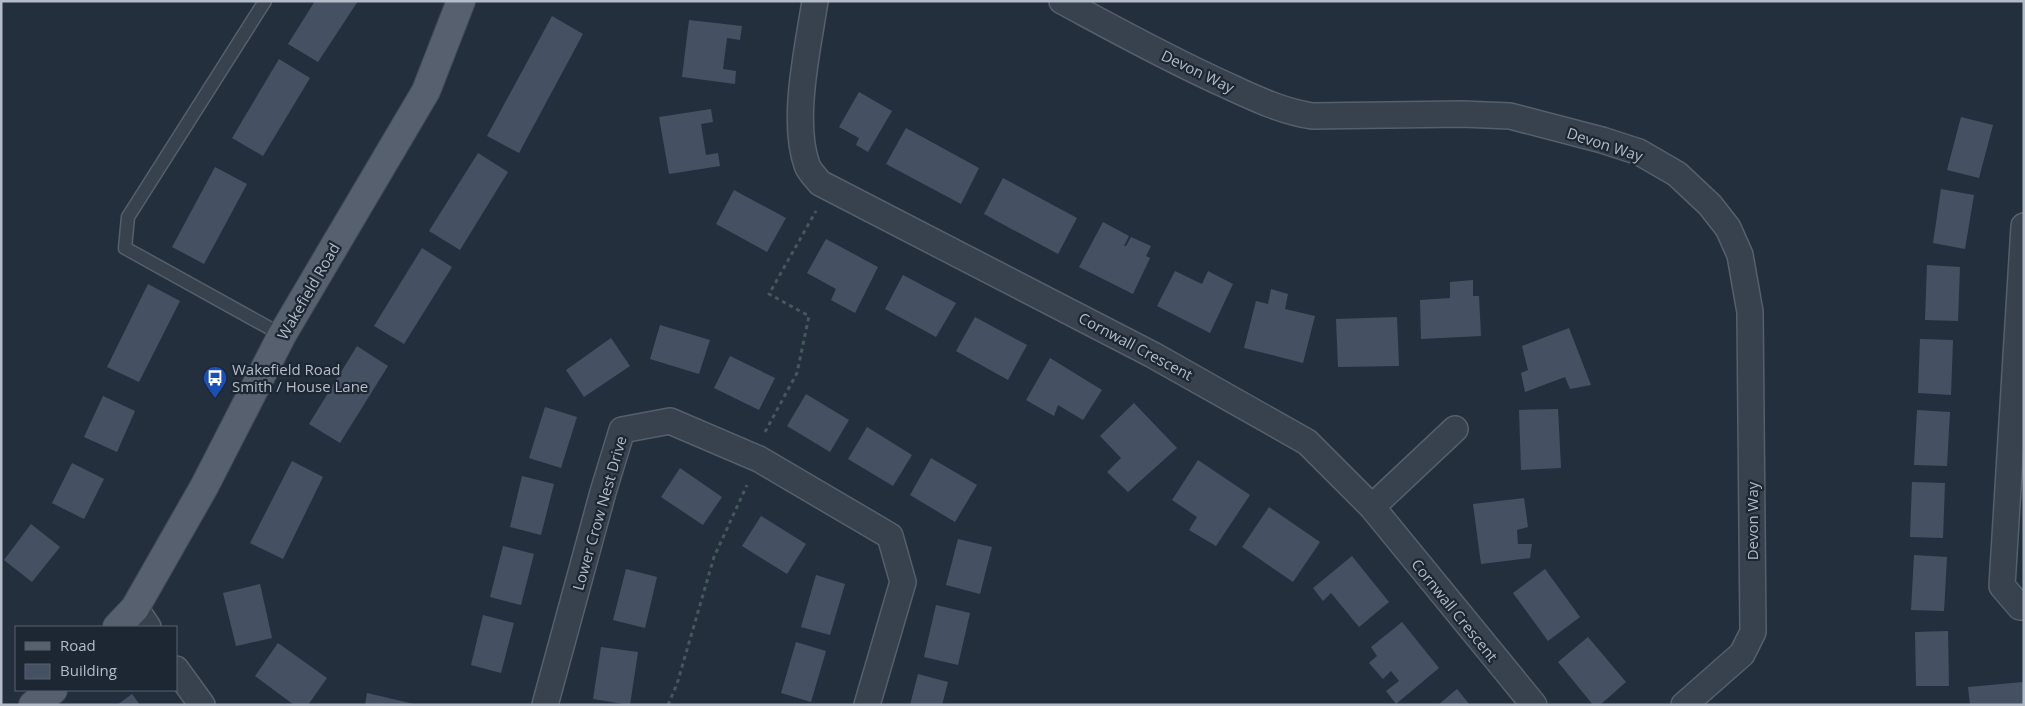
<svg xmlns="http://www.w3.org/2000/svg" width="2025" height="706" font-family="'Open Sans',sans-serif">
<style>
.building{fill:#455162}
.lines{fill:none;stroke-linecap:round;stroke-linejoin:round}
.lane-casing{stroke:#565f6c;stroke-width:15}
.street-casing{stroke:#565f6c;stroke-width:28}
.primary-casing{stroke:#414a57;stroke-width:30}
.path{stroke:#44595c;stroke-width:3;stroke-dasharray:4 4;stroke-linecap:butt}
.lane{stroke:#38414e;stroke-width:12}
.street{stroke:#38414e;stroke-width:25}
.primary{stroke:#56606e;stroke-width:28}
.labels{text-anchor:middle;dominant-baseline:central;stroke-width:4.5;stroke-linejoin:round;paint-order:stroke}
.street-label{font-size:15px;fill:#b4bcc9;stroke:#1d2633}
.poi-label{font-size:15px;fill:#b4bcc9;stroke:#1d2633;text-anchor:start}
</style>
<rect width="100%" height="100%" fill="#242f3e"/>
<path class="building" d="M 315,1 L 358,1 L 318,62 L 288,44 Z
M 552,16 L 583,34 L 519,153 L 487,136 Z
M 689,20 L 742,26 L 740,40 L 727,38 L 723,69 L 736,71 L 735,84 L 682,77 Z
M 279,59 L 310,78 L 263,156 L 232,138 Z
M 859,92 L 892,111 L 868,152 L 856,145 L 859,138 L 839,127 Z
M 711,109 L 713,122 L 701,124 L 706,155 L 718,153 L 720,166 L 669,174 L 659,117 Z
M 1961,117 L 1993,125 L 1979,178 L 1947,170 Z
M 906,128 L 979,168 L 961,204 L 886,164 Z
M 478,153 L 508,172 L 460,250 L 429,231 Z
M 215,167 L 247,184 L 204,264 L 172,247 Z
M 1003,178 L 1077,218 L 1058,254 L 984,214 Z
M 1941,189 L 1974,195 L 1965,249 L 1933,243 Z
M 734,190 L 786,218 L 767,252 L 716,224 Z
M 1103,222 L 1129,236 L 1124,246 L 1126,246 L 1131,237 L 1151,246 L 1146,256 L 1150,258 L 1133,294 L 1079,267 Z
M 826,239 L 878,267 L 855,313 L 831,300 L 836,289 L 807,273 Z
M 422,248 L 452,267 L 404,344 L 374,326 Z
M 1927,265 L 1960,267 L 1958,321 L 1925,320 Z
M 1175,271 L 1202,284 L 1208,271 L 1233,284 L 1210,333 L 1157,306 Z
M 903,275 L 956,303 L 936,337 L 885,309 Z
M 1473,280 L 1473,296 L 1479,296 L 1481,336 L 1421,339 L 1420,300 L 1450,298 L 1450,282 Z
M 148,284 L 180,301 L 139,382 L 107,367 Z
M 1271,289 L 1288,294 L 1285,309 L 1315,316 L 1303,363 L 1244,348 L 1256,301 L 1268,304 Z
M 975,317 L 1027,345 L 1008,380 L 956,351 Z
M 1397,317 L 1399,366 L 1338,367 L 1336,319 Z
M 660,325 L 710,340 L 699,374 L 650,359 Z
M 1569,328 L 1591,385 L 1570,389 L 1565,377 L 1525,392 L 1521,373 L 1528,370 L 1522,346 Z
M 611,338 L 630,366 L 584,397 L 566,370 Z
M 1920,339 L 1953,340 L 1951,395 L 1918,393 Z
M 357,346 L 388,366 L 340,443 L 309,424 Z
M 730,356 L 775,378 L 759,410 L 714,388 Z
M 1050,358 L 1102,390 L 1083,420 L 1058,405 L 1054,416 L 1026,400 Z
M 806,394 L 849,420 L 830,452 L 787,426 Z
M 103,396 L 135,411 L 117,452 L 84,437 Z
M 1134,403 L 1177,448 L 1128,492 L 1107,472 L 1121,458 L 1100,436 Z
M 545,407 L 577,417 L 561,468 L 529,458 Z
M 1558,409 L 1561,468 L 1521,470 L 1519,410 Z
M 1917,410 L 1950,412 L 1947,466 L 1914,465 Z
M 867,427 L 912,455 L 893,486 L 848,459 Z
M 931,458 L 977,485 L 955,522 L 910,495 Z
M 1198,460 L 1250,495 L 1216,546 L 1189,530 L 1197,517 L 1172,500 Z
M 292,461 L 323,477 L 283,559 L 250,543 Z
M 72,463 L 104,479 L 84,519 L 52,503 Z
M 680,468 L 722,497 L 703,525 L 661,497 Z
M 522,476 L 554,484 L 541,535 L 510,527 Z
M 1912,482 L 1945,483 L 1943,538 L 1910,537 Z
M 1524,498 L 1528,527 L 1517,530 L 1518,544 L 1532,544 L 1530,558 L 1481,564 L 1473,504 Z
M 1269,507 L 1320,542 L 1293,582 L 1242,547 Z
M 761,516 L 806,544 L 787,574 L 742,546 Z
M 31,524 L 60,547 L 32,582 L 4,560 Z
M 958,539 L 992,547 L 980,594 L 946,585 Z
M 503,546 L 534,554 L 521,605 L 490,597 Z
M 1914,555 L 1947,557 L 1944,611 L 1911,610 Z
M 1352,556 L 1389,602 L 1359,627 L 1331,593 L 1323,601 L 1313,588 Z
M 626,569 L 657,577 L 645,628 L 613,620 Z
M 1545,569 L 1580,617 L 1548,641 L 1513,593 Z
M 816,575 L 845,584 L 830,635 L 801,627 Z
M 260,584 L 272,638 L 236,646 L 223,593 Z
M 936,605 L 970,613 L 958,665 L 924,657 Z
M 483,615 L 514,623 L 501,673 L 471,665 Z
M 1402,622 L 1439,668 L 1396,704 L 1386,691 L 1399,681 L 1391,671 L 1383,679 L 1369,663 L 1377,656 L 1371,647 Z
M 1948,631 L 1949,686 L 1916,686 L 1915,632 Z
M 1588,637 L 1626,682 L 1600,705 L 1593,705 L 1558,662 Z
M 796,642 L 826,651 L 811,702 L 781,693 Z
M 278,643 L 327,678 L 308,705 L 294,705 L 255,676 Z
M 601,647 L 638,652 L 630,705 L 593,699 Z
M 918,674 L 948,682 L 942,705 L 910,705 Z
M 2023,682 L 2024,705 L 1970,705 L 1968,687 Z
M 1457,689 L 1470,705 L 1438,705 Z
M 367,693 L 414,704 L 414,705 L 365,705 Z
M 132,694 L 140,705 L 117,705 Z"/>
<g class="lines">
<defs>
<path id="lane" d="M 265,1 L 128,217 L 125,248 L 282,335"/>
<path id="street" d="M 815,1 C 808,48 791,120 807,165 C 809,171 816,178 820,183 L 1153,355 L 1307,442 L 1372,507 L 1534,705
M 1062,1 C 1116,30 1170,60 1226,85 C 1254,98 1281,111 1312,116 L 1462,114 L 1510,116 L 1602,140 L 1639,152 L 1677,174 L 1710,205 L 1728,228 L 1740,255 L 1750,312 L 1753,632 L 1742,654 L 1684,705
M 2024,226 L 2002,586 L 2020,607 L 2024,607
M 1372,507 L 1455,429
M 135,608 L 148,627
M 176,669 L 202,705
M 545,705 L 603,492 L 622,430 L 670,421 L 759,459 L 890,536 L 903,582 L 867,705"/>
<path id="primary" d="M 117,627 L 135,608 L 204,487 L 282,335 L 426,91 L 461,1
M 33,705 L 53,690"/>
</defs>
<use href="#lane" class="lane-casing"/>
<use href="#street" class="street-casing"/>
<use href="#primary" class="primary-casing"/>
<path class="path" d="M 765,432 L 797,373 L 809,316 L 769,294 L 816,211
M 668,705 L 677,684 L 714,557 L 747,485"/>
<use href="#lane" class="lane"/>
<use href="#street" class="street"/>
<use href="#primary" class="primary"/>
</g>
<defs>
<symbol id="bus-pin" viewBox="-11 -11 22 30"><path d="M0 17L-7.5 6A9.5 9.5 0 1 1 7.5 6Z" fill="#1a4fb4" stroke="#1d2633"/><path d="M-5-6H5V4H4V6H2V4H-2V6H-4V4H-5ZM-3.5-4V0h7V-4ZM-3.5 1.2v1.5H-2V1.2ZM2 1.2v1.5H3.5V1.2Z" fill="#fff"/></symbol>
</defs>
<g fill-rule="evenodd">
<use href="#bus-pin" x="201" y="364" width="28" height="38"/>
</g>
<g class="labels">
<g class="street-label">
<text transform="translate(1198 71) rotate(26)">Devon Way</text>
<text transform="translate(1605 144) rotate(18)">Devon Way</text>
<text transform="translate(308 291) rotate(-60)">Wakefield Road</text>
<text transform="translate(1136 346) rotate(28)">Cornwall Crescent</text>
<text transform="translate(599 513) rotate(-74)">Lower Crow Nest Drive</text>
<text transform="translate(1752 521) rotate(-90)">Devon Way</text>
<text transform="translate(1455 610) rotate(51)">Cornwall Crescent</text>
</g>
<g class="poi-label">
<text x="232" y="369">Wakefield Road<tspan x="232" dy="17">Smith / House Lane</tspan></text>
</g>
</g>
<rect width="2025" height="706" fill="none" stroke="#b4bcc9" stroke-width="5"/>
<rect x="15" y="626" width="162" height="65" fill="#1d2633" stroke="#59626f"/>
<rect x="25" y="642" width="25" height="8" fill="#56606e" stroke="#59626f"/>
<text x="60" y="651" font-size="15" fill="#b4bcc9">Road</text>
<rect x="25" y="664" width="25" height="15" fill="#455162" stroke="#59626f"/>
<text x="60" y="676" font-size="15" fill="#b4bcc9">Building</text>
</svg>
